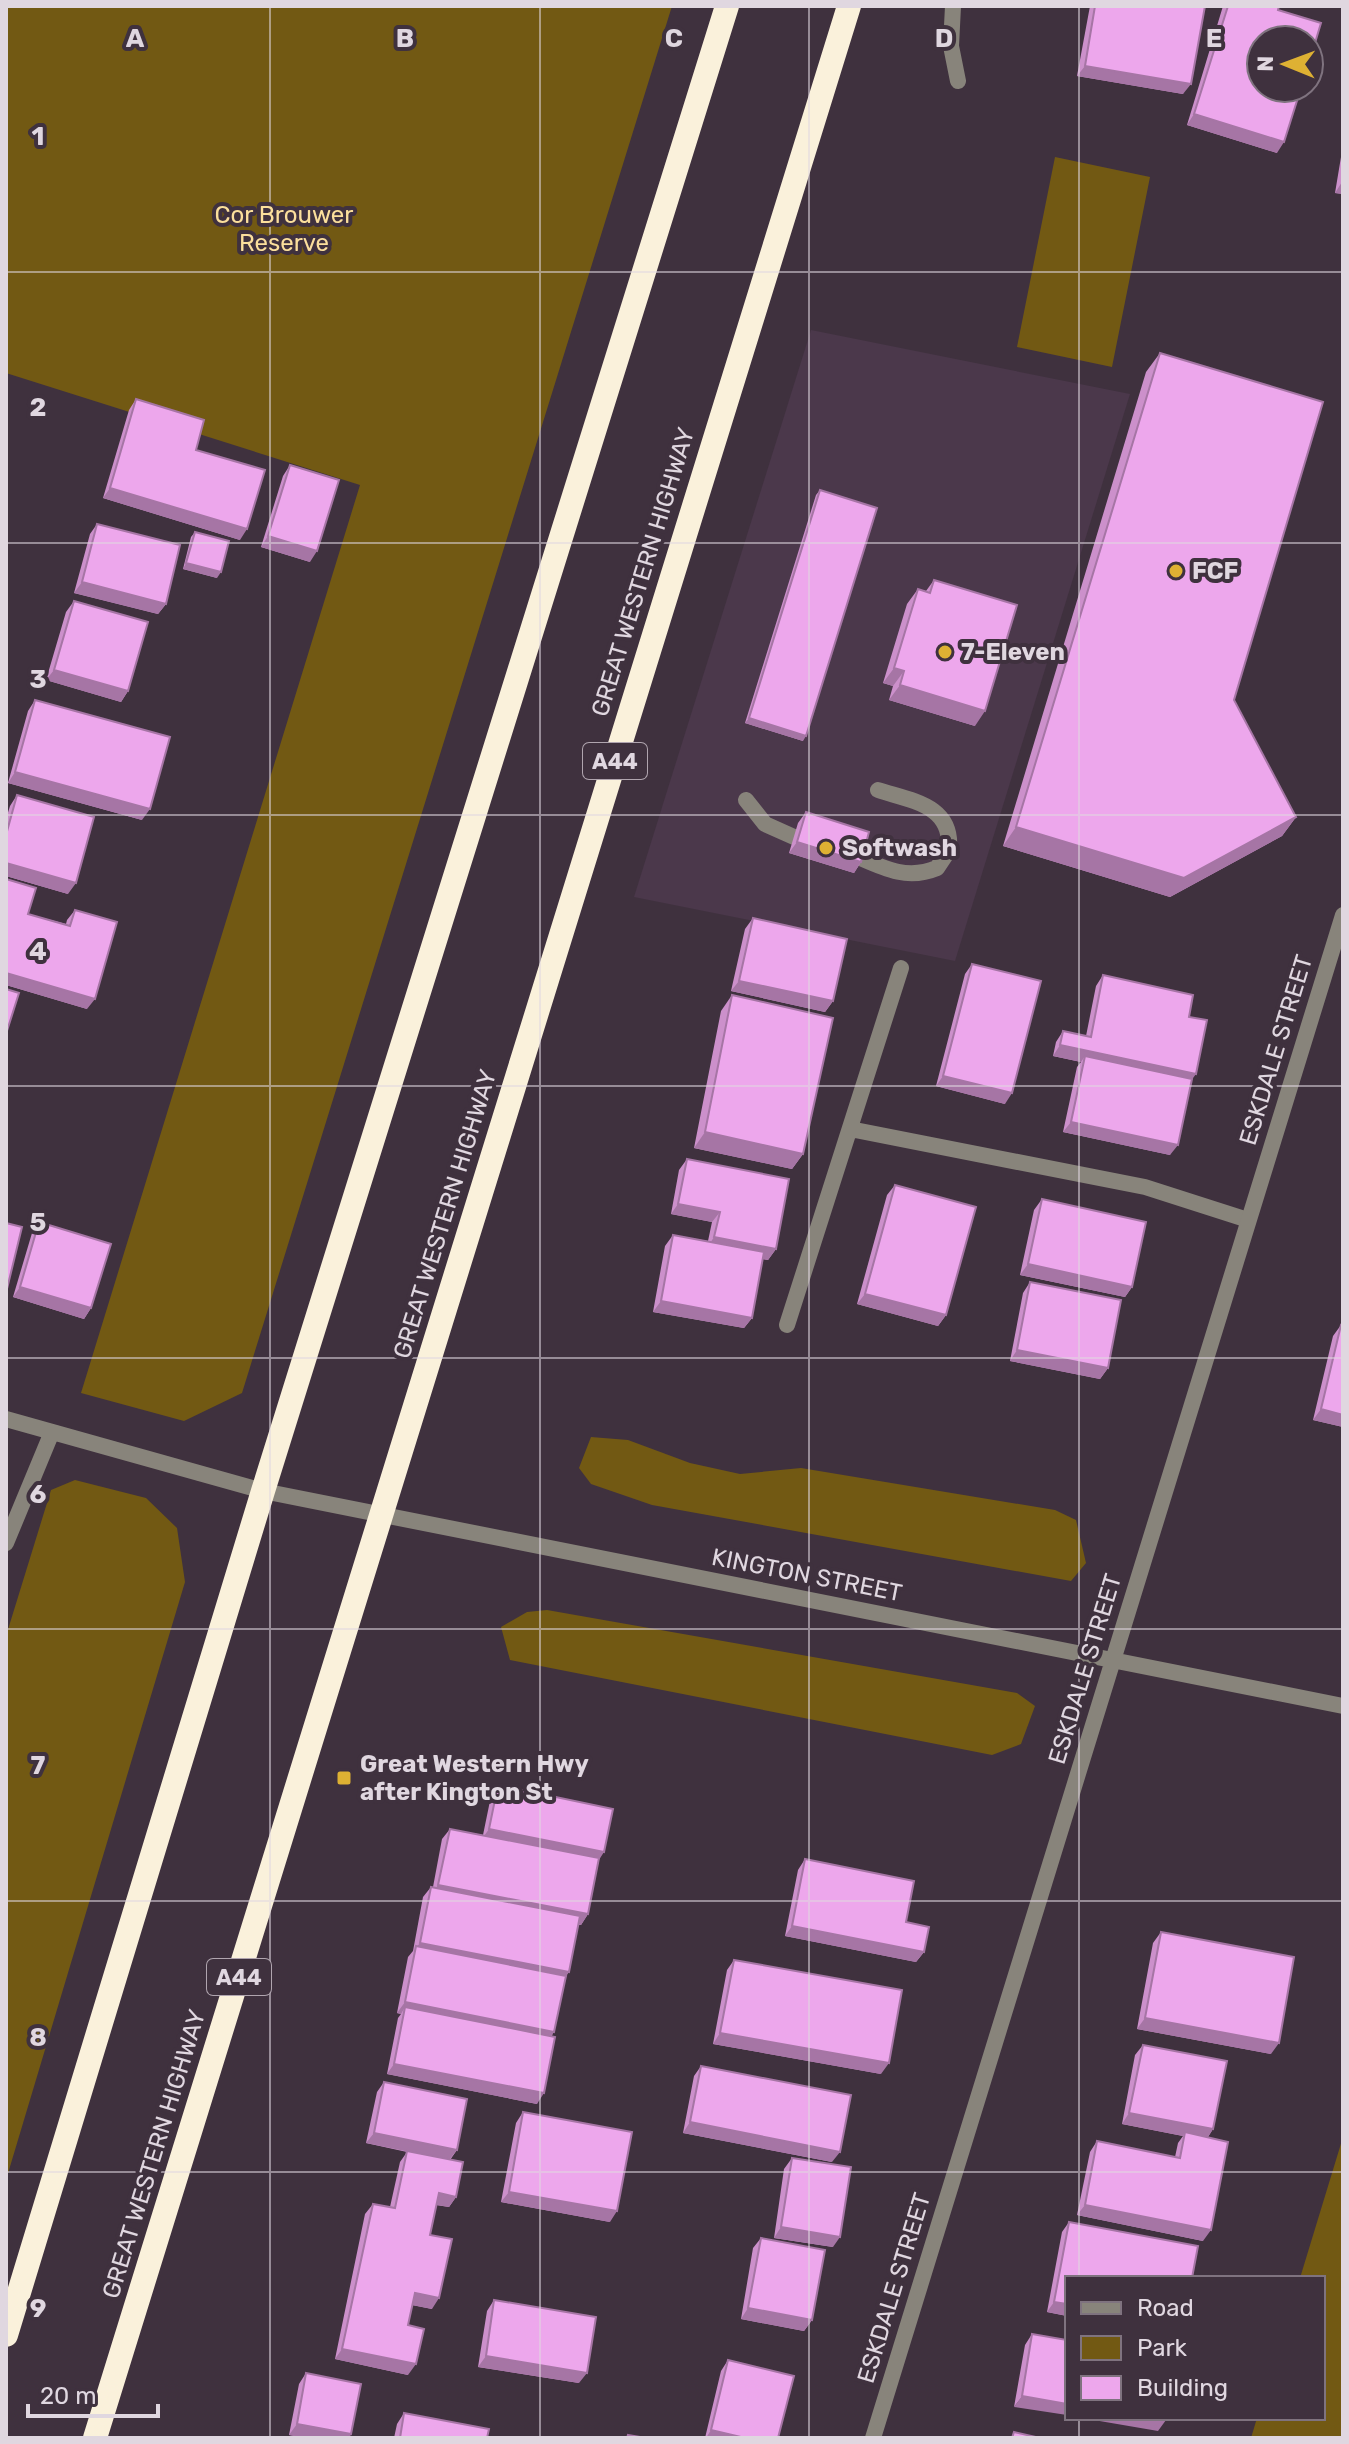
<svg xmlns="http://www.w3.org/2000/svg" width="1349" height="2444" font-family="Rubik,sans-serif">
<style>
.built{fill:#4b384b}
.green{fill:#725913}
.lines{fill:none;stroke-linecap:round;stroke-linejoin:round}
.lane{stroke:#88847b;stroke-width:16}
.street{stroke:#88847b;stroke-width:16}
.highway{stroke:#faf1db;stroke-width:24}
.wall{fill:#cc90cb}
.shaded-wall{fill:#a675a5}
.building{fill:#eda7ec;stroke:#a675a5;stroke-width:2}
.grid{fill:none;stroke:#e0d7e0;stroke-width:2;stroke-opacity:0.55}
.poi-dot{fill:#deb133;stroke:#3f313e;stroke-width:3}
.labels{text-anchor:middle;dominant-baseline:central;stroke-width:8;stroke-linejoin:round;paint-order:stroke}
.shield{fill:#3f313e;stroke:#b0a5af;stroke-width:2}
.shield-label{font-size:22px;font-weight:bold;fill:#e0d7e0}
.park-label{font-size:24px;fill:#fbdf9c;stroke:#3f313e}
.poi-label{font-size:24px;font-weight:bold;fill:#e0d7e0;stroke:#3f313e;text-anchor:start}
.street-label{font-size:24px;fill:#e0d7e0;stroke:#3f313e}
.grid-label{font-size:26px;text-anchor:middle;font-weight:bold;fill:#e0d7e0;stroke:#3f313e;stroke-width:8;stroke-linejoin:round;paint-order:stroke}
</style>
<rect width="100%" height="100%" fill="#3f313e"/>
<path class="built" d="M 811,330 L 1130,394 L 955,961 L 634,897 Z"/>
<path class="green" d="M 6,6 L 672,6 L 242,1393 L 184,1421 L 81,1393 L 360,485 L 6,373 Z
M 1055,157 L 1150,177 L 1112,367 L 1017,347 Z
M 591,1437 L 628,1440 L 690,1463 L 740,1474 L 801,1468 L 1055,1510 L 1076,1520 L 1086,1563 L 1071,1581 L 652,1505 L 591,1484 L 579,1468 Z
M 75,1480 L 146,1498 L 177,1528 L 185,1582 L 6,2180 L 6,1636 L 51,1490 Z
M 547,1610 L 1017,1693 L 1035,1706 L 1021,1744 L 992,1755 L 510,1660 L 501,1627 L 527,1612 Z
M 1343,2137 L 1343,2438 L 1251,2438 L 1257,2418 L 1323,2418 L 1323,2278 L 1300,2278 Z"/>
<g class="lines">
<path class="lane" d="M 746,800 L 765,824 L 794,837
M 858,857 C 885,869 908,880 937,868 L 949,850 C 953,805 912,801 878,790
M 850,1129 L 1145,1187 L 1248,1220
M 787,1325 L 901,968"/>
<path class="street" d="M 953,6 L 951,46 L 958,81
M 6,1419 L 263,1491 L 1343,1706
M 6,1543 L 52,1432
M 873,2438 L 1343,915"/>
<path class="highway" d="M 6,2335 L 263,1491 L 727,6
M 95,2438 L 849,6"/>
</g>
<path class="wall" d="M 1090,6 L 1205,6 L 1183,94 L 1077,76 Z
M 1223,6 L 1279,6 L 1278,10 L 1277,153 L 1187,125 Z
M 1343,145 L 1343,194 L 1335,193 Z
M 1160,353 L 1234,700 L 1296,817 L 1282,836 L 1170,897 L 1003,846 L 1146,372 Z
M 136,399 L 196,450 L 240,540 L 103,498 L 129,410 Z
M 290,465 L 310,562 L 261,547 L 283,476 Z
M 820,490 L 803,741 L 745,723 L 816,495 Z
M 97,524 L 166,604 L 158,614 L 74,593 L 90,534 Z
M 195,532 L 217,578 L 183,569 L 191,537 Z
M 934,580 L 975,726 L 889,700 L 893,686 L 883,683 L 907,604 L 918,589 L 926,591 Z
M 74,601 L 128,691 L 121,702 L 46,680 L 66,612 Z
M 35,700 L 142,820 L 8,783 L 28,711 Z
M 17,795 L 68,894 L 6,876 L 6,819 L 10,806 Z
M 806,812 L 861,862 L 854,873 L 789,853 L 798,823 Z
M 6,879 L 28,914 L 66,924 L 67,920 L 75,910 L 87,1009 L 6,985 Z
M 753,918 L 833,1001 L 825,1012 L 731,991 L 745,929 Z
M 972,964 L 1005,1104 L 936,1086 L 965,974 Z
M 1103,975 L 1189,1017 L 1192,1080 L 1170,1155 L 1063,1132 L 1077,1067 L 1081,1062 L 1053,1056 L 1056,1042 L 1063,1031 L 1086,1036 L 1096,986 Z
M 732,995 L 803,1154 L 792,1169 L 694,1148 L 721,1011 Z
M 687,1159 L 776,1249 L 768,1260 L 762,1259 L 752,1318 L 744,1328 L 653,1312 L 665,1246 L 673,1235 L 708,1241 L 712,1222 L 671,1214 L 679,1170 Z
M 895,1185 L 946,1315 L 938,1326 L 857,1304 L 887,1195 Z
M 1042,1199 L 1132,1287 L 1125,1297 L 1020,1275 L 1034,1210 Z
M 39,1222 L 91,1308 L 84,1319 L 13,1297 L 32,1233 Z
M 1030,1282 L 1108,1368 L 1100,1379 L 1010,1361 L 1023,1293 Z
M 1341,1325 L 1343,1427 L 1313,1420 L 1333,1336 Z
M 498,1785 L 599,1860 L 588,1914 L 581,1925 L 578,1925 L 569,1972 L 565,1977 L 537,2104 L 387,2074 L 398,2018 L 401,2014 L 397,2013 L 408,1957 L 413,1951 L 423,1897 L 431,1887 L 433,1887 L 442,1839 L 450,1829 L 483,1835 L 491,1796 Z
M 805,1859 L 906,1922 L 924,1952 L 916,1962 L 785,1936 L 798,1870 Z
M 1161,1932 L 1271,2054 L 1137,2029 L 1153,1943 Z
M 734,1960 L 881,2074 L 713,2044 L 727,1970 Z
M 1143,2045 L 1213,2129 L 1208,2137 L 1203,2241 L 1077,2215 L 1090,2152 L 1097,2141 L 1175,2157 L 1178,2143 L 1183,2136 L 1122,2124 L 1135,2055 Z
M 701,2066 L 832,2162 L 683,2133 L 694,2076 Z
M 384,2082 L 457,2150 L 450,2160 L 456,2197 L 449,2207 L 436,2205 L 430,2235 L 432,2309 L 412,2305 L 408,2325 L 408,2375 L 335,2359 L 365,2214 L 373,2204 L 390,2207 L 400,2162 L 407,2152 L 366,2143 L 377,2092 Z
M 523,2112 L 610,2222 L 501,2202 L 516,2123 Z
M 792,2158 L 833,2247 L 774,2238 L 784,2169 Z
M 1069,2222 L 1067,2278 L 1067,2316 L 1047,2312 L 1062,2232 Z
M 761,2238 L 812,2320 L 804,2331 L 741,2319 L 753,2248 Z
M 494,2300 L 579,2383 L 478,2367 L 487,2311 Z
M 1032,2334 L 1067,2340 L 1014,2407 L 1025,2345 Z
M 728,2360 L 778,2438 L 705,2438 L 721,2371 Z
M 306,2373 L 351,2434 L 349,2438 L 307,2438 L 289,2435 L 299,2384 Z
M 404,2413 L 487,2438 L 394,2438 L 397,2424 Z"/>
<path class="shaded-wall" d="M 1085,66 L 1191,84 L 1183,94 L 1077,76 Z
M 1194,114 L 1284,142 L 1277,153 L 1187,125 Z
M 1342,182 L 1343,194 L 1335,193 Z
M 110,488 L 247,529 L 240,540 L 103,498 Z
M 268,536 L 317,551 L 310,562 L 261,547 Z
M 186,563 L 221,572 L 217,578 L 183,569 Z
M 82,582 L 166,604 L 158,614 L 74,593 Z
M 894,668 L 904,671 L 893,686 L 883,683 Z
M 54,670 L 128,691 L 121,702 L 46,680 Z
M 900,685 L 985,711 L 975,726 L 889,700 Z
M 749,718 L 806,736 L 803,741 L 745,723 Z
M 15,772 L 150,809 L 142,820 L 8,783 Z
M 1296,817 L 1282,836 L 1170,897 L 1003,846 L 1016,827 Z
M 797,842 L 861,862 L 854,873 L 789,853 Z
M 6,863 L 76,883 L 68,894 L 6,876 Z
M 6,973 L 95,999 L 87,1009 L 6,985 Z
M 739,981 L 833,1001 L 825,1012 L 731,991 Z
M 1060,1045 L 1196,1074 L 1188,1085 L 1085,1056 L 1081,1062 L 1053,1056 Z
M 943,1076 L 1012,1093 L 1005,1104 L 936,1086 Z
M 1071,1122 L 1178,1145 L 1170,1155 L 1063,1132 Z
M 705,1132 L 803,1154 L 792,1169 L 694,1148 Z
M 678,1204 L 720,1212 L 712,1222 L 671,1214 Z
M 714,1237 L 776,1249 L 768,1260 L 707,1248 Z
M 1028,1264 L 1132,1287 L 1125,1297 L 1020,1275 Z
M 20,1287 L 91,1308 L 84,1319 L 13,1297 Z
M 865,1294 L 946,1315 L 938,1326 L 857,1304 Z
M 661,1301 L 752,1318 L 744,1328 L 653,1312 Z
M 1017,1350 L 1108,1368 L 1100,1379 L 1010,1361 Z
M 1321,1409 L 1343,1415 L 1343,1427 L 1313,1420 Z
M 489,1829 L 604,1852 L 597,1863 L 482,1839 Z
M 438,1885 L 588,1914 L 581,1925 L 431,1895 Z
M 792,1926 L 924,1952 L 916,1962 L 785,1936 Z
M 420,1943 L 569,1972 L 562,1982 L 415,1949 Z
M 405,2002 L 554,2032 L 547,2043 L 405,2007 L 401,2014 L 397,2013 Z
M 1145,2018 L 1279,2043 L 1271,2054 L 1137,2029 Z
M 720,2033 L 889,2063 L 881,2074 L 713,2044 Z
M 394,2064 L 544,2093 L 537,2104 L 387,2074 Z
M 1129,2113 L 1213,2129 L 1206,2140 L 1185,2132 L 1183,2136 L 1122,2124 Z
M 690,2122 L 840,2152 L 832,2162 L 683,2133 Z
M 374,2133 L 457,2150 L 449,2160 L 366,2143 Z
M 509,2192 L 617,2211 L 610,2222 L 501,2202 Z
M 439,2193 L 456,2197 L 449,2207 L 431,2204 Z
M 1085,2205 L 1211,2230 L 1203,2241 L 1077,2215 Z
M 781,2227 L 840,2237 L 833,2247 L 774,2238 Z
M 415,2293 L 439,2298 L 432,2309 L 407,2304 Z
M 1054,2302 L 1067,2304 L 1067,2316 L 1047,2312 Z
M 748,2308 L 812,2320 L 804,2331 L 741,2319 Z
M 342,2349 L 416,2364 L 408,2375 L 335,2359 Z
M 486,2356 L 587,2373 L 579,2383 L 478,2367 Z
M 1022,2396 L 1067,2404 L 1067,2415 L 1014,2407 Z
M 1082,2418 L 1153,2418 L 1166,2420 L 1158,2431 Z
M 297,2424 L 351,2434 L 349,2438 L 307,2438 L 289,2435 Z
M 711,2430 L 745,2438 L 706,2438 Z"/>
<path class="building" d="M 1095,6 L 1205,6 L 1191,84 L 1085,66 Z
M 1228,6 L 1279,6 L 1278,10 L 1321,23 L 1309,63 L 1309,40 L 1261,40 L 1261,88 L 1301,88 L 1284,142 L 1194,114 Z
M 1160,353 L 1323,402 L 1234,700 L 1296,817 L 1184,878 L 1016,827 Z
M 136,399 L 204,420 L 196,450 L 265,470 L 247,529 L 110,488 Z
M 290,465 L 339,480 L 317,551 L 268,536 Z
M 820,490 L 877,508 L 806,736 L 749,718 Z
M 97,524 L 180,545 L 166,604 L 82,582 Z
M 195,532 L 229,541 L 221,572 L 186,563 Z
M 934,580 L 1017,605 L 985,711 L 900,685 L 904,671 L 894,668 L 918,589 L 930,593 Z
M 74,601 L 148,622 L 128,691 L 54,670 Z
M 35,700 L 170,737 L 150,809 L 15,772 Z
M 17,795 L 94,817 L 76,883 L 6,863 L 6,835 Z
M 806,812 L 869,832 L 861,862 L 797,842 Z
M 6,879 L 36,888 L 28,914 L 70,926 L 75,910 L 117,922 L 95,999 L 6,973 Z
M 753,918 L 847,939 L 833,1001 L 739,981 Z
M 972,964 L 1041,981 L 1012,1093 L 943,1076 Z
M 1103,975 L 1193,995 L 1189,1017 L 1207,1020 L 1196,1074 L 1060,1045 L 1063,1031 L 1091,1037 Z
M 6,989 L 19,993 L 6,1034 Z
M 732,995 L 833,1018 L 803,1154 L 705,1132 Z
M 1085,1056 L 1192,1079 L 1178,1145 L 1071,1122 Z
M 687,1159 L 789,1179 L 776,1249 L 714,1237 L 720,1212 L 678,1204 Z
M 895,1185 L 976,1207 L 946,1315 L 865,1294 Z
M 1042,1199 L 1146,1222 L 1132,1287 L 1028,1264 Z
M 39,1222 L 111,1244 L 91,1308 L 20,1287 Z
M 6,1223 L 22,1227 L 6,1293 Z
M 673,1235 L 764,1252 L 752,1318 L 661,1301 Z
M 1030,1282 L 1121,1300 L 1108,1368 L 1017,1350 Z
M 1341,1325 L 1343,1326 L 1343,1415 L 1321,1409 Z
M 498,1785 L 613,1809 L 604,1852 L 489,1829 Z
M 450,1829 L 599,1858 L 588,1914 L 438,1885 Z
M 805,1859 L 914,1881 L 906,1922 L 929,1927 L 924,1952 L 792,1926 Z
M 431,1887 L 580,1916 L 569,1972 L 420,1943 Z
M 1161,1932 L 1294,1957 L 1279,2043 L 1145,2018 Z
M 416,1946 L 566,1976 L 554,2032 L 405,2002 Z
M 734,1960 L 902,1990 L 889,2063 L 720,2033 Z
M 405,2007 L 555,2037 L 544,2093 L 394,2064 Z
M 1143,2045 L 1227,2061 L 1213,2129 L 1129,2113 Z
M 701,2066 L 851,2095 L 840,2152 L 690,2122 Z
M 384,2082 L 467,2099 L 457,2150 L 374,2133 Z
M 523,2112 L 632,2132 L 617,2211 L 509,2192 Z
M 1185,2132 L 1228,2142 L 1211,2230 L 1085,2205 L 1097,2141 L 1180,2158 Z
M 407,2151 L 463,2162 L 456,2197 L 439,2193 L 430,2235 L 452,2239 L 439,2298 L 415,2293 L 408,2325 L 424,2329 L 416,2364 L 342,2349 L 373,2204 L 395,2208 Z
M 792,2158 L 851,2167 L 840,2237 L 781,2227 Z
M 1069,2222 L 1198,2246 L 1192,2278 L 1067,2278 L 1067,2304 L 1054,2302 Z
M 761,2238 L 825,2250 L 812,2320 L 748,2308 Z
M 494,2300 L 596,2317 L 587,2373 L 486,2356 Z
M 1032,2334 L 1067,2340 L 1067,2404 L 1022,2396 Z
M 728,2360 L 794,2376 L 778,2438 L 745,2438 L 711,2430 Z
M 306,2373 L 361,2384 L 351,2434 L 297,2424 Z
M 404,2413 L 489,2429 L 487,2438 L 400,2438 Z
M 1014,2432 L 1040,2438 L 1012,2438 Z
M 628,2435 L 646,2438 L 627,2438 Z"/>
<path class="grid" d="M 270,6 L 270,2438M 540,6 L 540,2438M 809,6 L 809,2438M 1079,6 L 1079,2278M 6,272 L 1343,272M 6,543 L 1343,543M 6,815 L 1343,815M 6,1086 L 1343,1086M 6,1358 L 1343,1358M 6,1629 L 1343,1629M 6,1901 L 1343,1901M 6,2172 L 1343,2172M 1079,2418 L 1079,2438"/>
<g class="poi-dot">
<circle cx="1176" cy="571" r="8"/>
<circle cx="945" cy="652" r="8"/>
<circle cx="826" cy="848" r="8"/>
<rect x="336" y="1770" width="16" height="16" rx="4"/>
</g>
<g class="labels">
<g class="shield">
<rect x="583" y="743" width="64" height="36" rx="6"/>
<rect x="207" y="1959" width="64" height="36" rx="6"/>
</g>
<g class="shield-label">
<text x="615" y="761">A44</text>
<text x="239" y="1977">A44</text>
</g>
<g class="park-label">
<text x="284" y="215">Cor Brouwer<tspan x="284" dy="28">Reserve</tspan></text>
</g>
<g class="poi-label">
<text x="1192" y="571">FCF</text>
<text x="961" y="652">7-Eleven</text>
<text x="842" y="848">Softwash</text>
<text x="360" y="1764">Great Western Hwy<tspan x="360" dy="28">after Kington St</tspan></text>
</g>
<g class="street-label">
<text transform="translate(643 572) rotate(-73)">GREAT WESTERN HIGHWAY</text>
<text transform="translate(1276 1050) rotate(-73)">ESKDALE STREET</text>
<text transform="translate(445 1214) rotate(-73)">GREAT WESTERN HIGHWAY</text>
<text transform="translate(807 1575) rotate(11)">KINGTON STREET</text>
<text transform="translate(1085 1669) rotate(-73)">ESKDALE STREET</text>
<text transform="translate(154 2154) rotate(-73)">GREAT WESTERN HIGHWAY</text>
<text transform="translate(894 2288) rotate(-73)">ESKDALE STREET</text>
</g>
</g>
<g class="grid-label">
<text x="135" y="47">A</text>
<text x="405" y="47">B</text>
<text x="674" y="47">C</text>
<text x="944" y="47">D</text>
<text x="1214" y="47">E</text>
<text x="38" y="145">1</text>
<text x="38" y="416">2</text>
<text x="38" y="688">3</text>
<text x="38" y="960">4</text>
<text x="38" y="1231">5</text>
<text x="38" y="1503">6</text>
<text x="38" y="1774">7</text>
<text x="38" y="2046">8</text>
<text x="38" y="2317">9</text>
</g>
<rect width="1349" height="2444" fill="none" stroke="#e0d7e0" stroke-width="16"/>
<rect x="1065" y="2276" width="260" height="144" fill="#3f313e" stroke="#7f737f" stroke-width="2"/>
<rect x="1081" y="2302" width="40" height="12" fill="#88847b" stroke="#7f737f" stroke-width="2"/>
<text x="1137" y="2316" font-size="24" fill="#e0d7e0">Road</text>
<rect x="1081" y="2336" width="40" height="24" fill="#725913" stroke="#7f737f" stroke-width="2"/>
<text x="1137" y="2356" font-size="24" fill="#e0d7e0">Park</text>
<rect x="1081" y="2376" width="40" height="24" fill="#eda7ec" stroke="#7f737f" stroke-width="2"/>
<text x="1137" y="2396" font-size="24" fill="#e0d7e0">Building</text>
<g transform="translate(1285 64) rotate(271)"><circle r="38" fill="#3f313e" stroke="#7f737f" stroke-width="2"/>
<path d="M0-6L14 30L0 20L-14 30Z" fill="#deb133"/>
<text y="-12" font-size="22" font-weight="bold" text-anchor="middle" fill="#e0d7e0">N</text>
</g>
<path d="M28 2404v12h130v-12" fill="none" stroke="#e0d7e0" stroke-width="4"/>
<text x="40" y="2404" font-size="24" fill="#e0d7e0" stroke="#3f313e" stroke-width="6" paint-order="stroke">20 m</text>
</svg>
